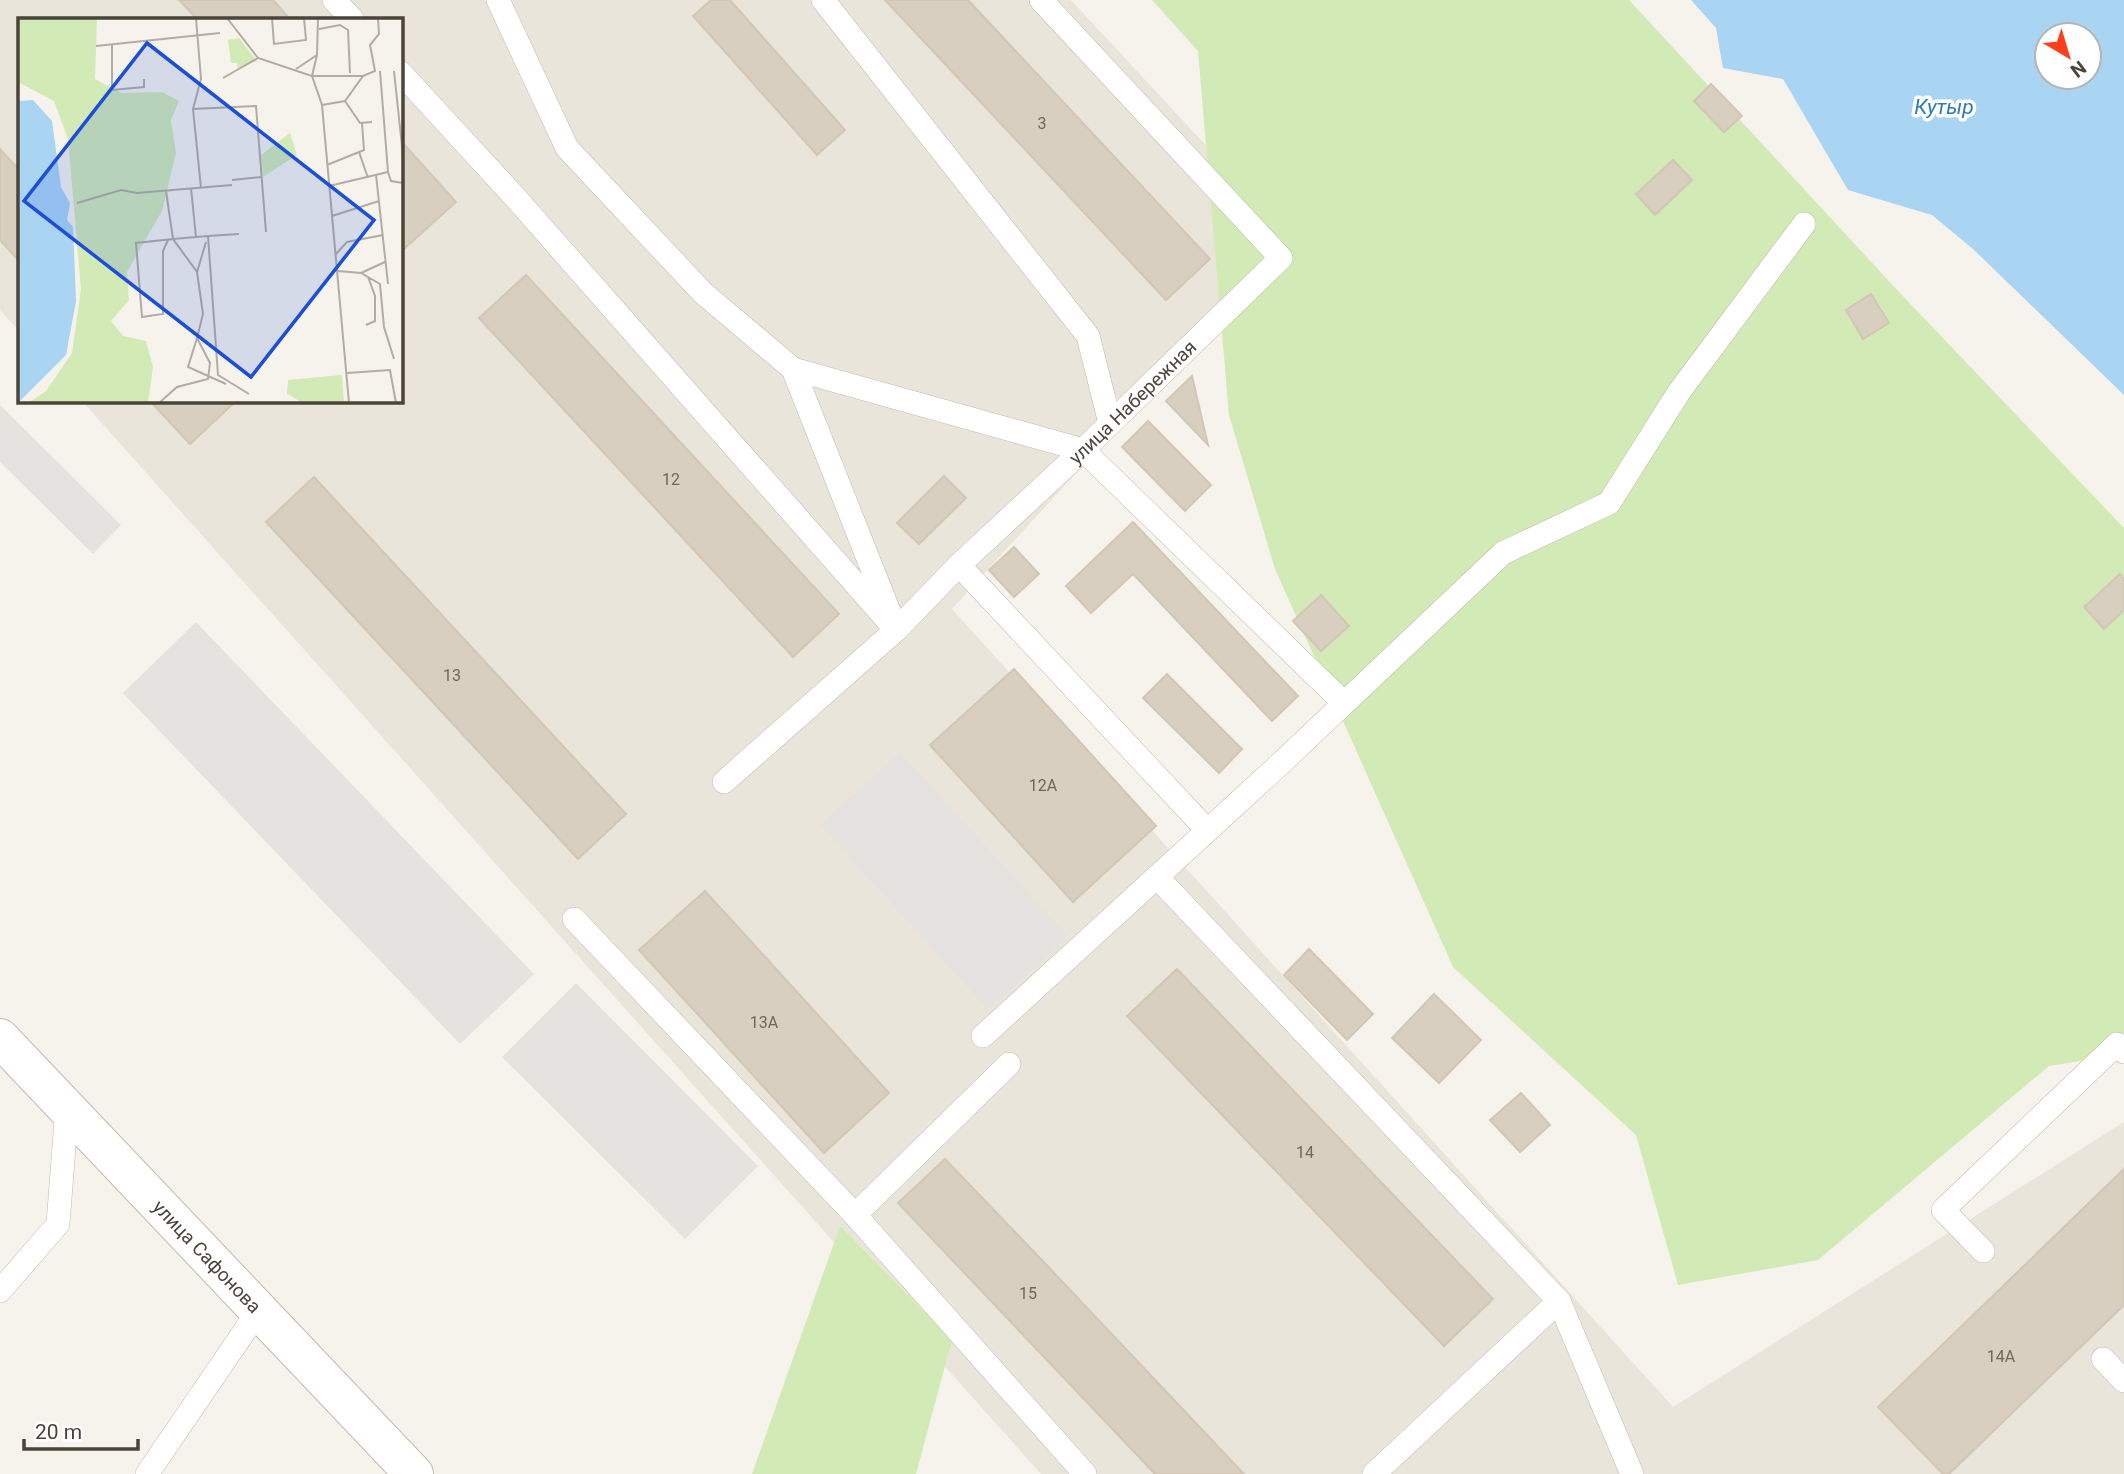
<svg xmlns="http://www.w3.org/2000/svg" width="2124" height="1474" font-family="Roboto,sans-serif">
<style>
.residential{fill:#eae5da}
.green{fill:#d2eab5}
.parking{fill:#e5e3e0}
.water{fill:#a9d4f2;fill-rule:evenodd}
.building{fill:#d8cfc1;stroke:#d3c7b4;stroke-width:2}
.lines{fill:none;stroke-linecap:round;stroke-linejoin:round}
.lane-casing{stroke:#c2bbae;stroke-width:24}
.street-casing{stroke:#c2bbae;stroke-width:40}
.lane{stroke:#fff;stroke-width:23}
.street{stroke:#fff;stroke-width:38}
.labels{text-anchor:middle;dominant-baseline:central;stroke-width:7;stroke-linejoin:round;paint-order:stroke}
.number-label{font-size:16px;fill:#6e675b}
.street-label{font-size:19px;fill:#4b4439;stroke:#fff}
.water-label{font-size:21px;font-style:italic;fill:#2e7ab2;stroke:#fff}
.inset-road{fill:none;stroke:#b2ada4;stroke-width:2}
.view{fill:#1d4ed8;fill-opacity:0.15;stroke:#1d4ed8;stroke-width:3.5}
.inset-edge{fill:none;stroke:#4b4439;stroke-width:3.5}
</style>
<rect width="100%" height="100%" fill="#f6f3ec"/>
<path class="residential" d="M 0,0 L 1071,0 L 1291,237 L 952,609 L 1673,1407 L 2124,1122 L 2124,1474 L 1041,1474 L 82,401 L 401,401 L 401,19 L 19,19 L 19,331 L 0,310 Z"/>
<path class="green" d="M 1152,0 L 1629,0 L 1900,293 L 2124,528 L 2124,1054 L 2049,1066 L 1818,1260 L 1678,1285 L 1636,1135 L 1453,967 L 1275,569 L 1229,415 L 1198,51 Z
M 840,1226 L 952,1340 L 916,1474 L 752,1474 Z"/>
<path class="parking" d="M 0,405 L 121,525 L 93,554 L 0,462 Z
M 196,622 L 534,974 L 460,1044 L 123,693 Z
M 900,752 L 1069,937 L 988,1010 L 820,825 Z
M 576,983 L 758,1166 L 685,1239 L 502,1057 Z"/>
<path class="water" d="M 1691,0 L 2124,0 L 2124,395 L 1973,249 L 1932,215 L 1848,190 L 1783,79 L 1723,68 L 1716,28 ZM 2047,35 L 2089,35 L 2089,77 L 2047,77 Z"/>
<path class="building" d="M 179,0 L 273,0 L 290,19 L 197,19 Z
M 711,0 L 730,0 L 845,130 L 817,155 L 693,16 Z
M 885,0 L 968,0 L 1210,259 L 1166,300 Z
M 1711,84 L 1742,116 L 1724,132 L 1694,101 Z
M 401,141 L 456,202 L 405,248 L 401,243 Z
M 0,149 L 19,170 L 19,261 L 0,240 Z
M 1673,160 L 1692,180 L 1655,215 L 1636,194 Z
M 526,275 L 839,614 L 793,657 L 479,318 Z
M 1871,294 L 1889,323 L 1863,339 L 1846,310 Z
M 1192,376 L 1208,445 L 1166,401 Z
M 150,401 L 234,401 L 235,402 L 190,444 Z
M 1148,421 L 1211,485 L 1185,511 L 1122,447 Z
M 944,476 L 966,498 L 919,544 L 897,523 Z
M 314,477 L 626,814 L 578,859 L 266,522 Z
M 1133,522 L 1298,696 L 1272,721 L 1133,574 L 1091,613 L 1066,586 Z
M 1014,547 L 1039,574 L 1014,597 L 989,570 Z
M 2120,574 L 2124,579 L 2124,610 L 2104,629 L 2084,607 Z
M 1321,595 L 1349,626 L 1321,651 L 1293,621 Z
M 1014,669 L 1156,826 L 1073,902 L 930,745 Z
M 1167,674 L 1242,749 L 1219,773 L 1143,698 Z
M 705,891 L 889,1093 L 824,1153 L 639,950 Z
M 1309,949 L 1373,1014 L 1347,1040 L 1284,975 Z
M 1177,969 L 1493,1299 L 1444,1346 L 1127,1016 Z
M 1434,994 L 1481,1040 L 1439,1083 L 1392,1038 Z
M 1521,1093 L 1550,1125 L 1520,1152 L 1490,1120 Z
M 945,1159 L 1040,1258 L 1244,1474 L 1155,1474 L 898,1203 Z
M 2124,1169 L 2124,1305 L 1949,1474 L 1943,1474 L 1878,1407 Z"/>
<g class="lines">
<defs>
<g id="lane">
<path d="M 334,0 L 352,19"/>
<path d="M 498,0 L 567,148 L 703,293 L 793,369 L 1083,450 L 1344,703"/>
<path d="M 823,0 L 1088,336 L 1110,423"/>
<path d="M 401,73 L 514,196 L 896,630"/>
<path d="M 793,369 L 890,614"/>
<path d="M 959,565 L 1207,830"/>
<path id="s1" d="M 724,782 L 896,630 L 959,565 L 1083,450 L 1281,258 L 1041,0"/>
<path d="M 1157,877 L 1559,1301 L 1374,1474"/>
<path d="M 574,919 L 855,1215 L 1085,1474"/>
<path d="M 983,1036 L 1278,766 L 1503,553 L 1609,503 L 1679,392 L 1804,224"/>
<path d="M 855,1215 L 1009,1064"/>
<path d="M 1983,1251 L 1943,1210 L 2117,1044 L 2124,1052"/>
<path d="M 0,1291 L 58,1224 L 67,1108"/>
<path d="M 1559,1301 L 1632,1474"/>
<path d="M 2103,1359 L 2124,1381"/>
<path d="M 147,1474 L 259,1310"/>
</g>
<g id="street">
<path id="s2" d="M 0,1038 L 414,1474"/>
</g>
</defs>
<use href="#lane" class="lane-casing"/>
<use href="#street" class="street-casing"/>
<use href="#lane" class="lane"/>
<use href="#street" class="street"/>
</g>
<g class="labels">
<g class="number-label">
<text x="1042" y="123">3</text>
<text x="671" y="479">12</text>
<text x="452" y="675">13</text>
<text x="1043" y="785">12А</text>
<text x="764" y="1022">13А</text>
<text x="1305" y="1152">14</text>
<text x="1028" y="1293">15</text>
<text x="2001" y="1356">14А</text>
</g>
<g class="street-label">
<text stroke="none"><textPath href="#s1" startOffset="558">улица Набережная</textPath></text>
<text stroke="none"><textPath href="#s2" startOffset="301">улица Сафонова</textPath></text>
</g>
<g class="water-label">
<text x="1944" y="107">Кутыр</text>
</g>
</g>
<g transform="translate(18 18)">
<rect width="385" height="385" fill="#f6f3ec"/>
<path d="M 0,0 L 79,0 L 77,61 L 103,75 L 144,74 L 161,83 L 153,102 L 158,135 L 144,193 L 109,254 L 111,282 L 93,303 L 105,318 L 128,323 L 135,349 L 130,385 L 10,385 L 28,373 L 54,335 L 63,271 L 50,121 L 36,83 L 0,64 ZM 221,20 L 239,43 L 220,51 L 219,45 L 213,45 L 210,22 ZM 272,115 L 279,137 L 245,159 L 243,137 ZM 324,357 L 326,385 L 285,385 L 269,376 L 270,362 Z" fill="#d2eab5"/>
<path d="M 15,82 L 34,103 L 43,169 L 52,185 L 49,202 L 55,209 L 58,283 L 48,337 L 0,385 L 0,83 Z" fill="#a9d4f2"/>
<path class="inset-road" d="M 209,0 L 240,40 L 294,58 L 304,87 L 331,385M 254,0 L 256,26 L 288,22 L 286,0M 301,11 L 322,7 L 330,12 L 332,55M 94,26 L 94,72 L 126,69 L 126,61M 78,28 L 202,15M 299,37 L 294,58 L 345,58 L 357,53 L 352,27 L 361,16 L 360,0M 278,51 L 299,37 L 300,0M 362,53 L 370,154M 376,53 L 385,138M 205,60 L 240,40M 327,83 L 342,105 L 354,104M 304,87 L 327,83 L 345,58M 175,91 L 183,61 L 178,0M 341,134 L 350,160M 309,147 L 346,132 L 344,105M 358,157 L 370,266M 214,162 L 243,159M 311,168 L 370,154 L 373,163 L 385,165M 173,170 L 178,219M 183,170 L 175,91 L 238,88 L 248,214M 59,185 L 103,172 L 119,175 L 214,167M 314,198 L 361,183M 190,218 L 200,357 L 231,376M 150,222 L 145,233 L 145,296 L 124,299 L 118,225 L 155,221 L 178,219 L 190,218 L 221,216M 318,236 L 329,224 L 365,217M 320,253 L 343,255 L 362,266 L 366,309 L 376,341M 179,254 L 188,224M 343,255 L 367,244M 348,307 L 357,303 L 357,278 L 350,259M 179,320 L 170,349 L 208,366M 329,355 L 372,352 L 378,385M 141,385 L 159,369 L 190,361 L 192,345 L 179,320 L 185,296 L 179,254 L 155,221 L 148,173"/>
<path class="view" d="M 129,25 L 356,202 L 233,359 L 6,183 Z"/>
<rect width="385" height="385" class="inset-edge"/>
</g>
<g transform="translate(2068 56) rotate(142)"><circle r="33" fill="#ffffff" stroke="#b7b4b0" stroke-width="2"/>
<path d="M0-5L12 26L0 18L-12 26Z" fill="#fc3f1d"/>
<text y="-10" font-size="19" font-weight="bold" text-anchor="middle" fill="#4b4439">N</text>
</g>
<path d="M24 1439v10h114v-10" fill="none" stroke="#4b4439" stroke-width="3.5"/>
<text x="35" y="1439" font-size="21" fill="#4b4439" stroke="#ffffff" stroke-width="5" paint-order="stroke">20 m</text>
</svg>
